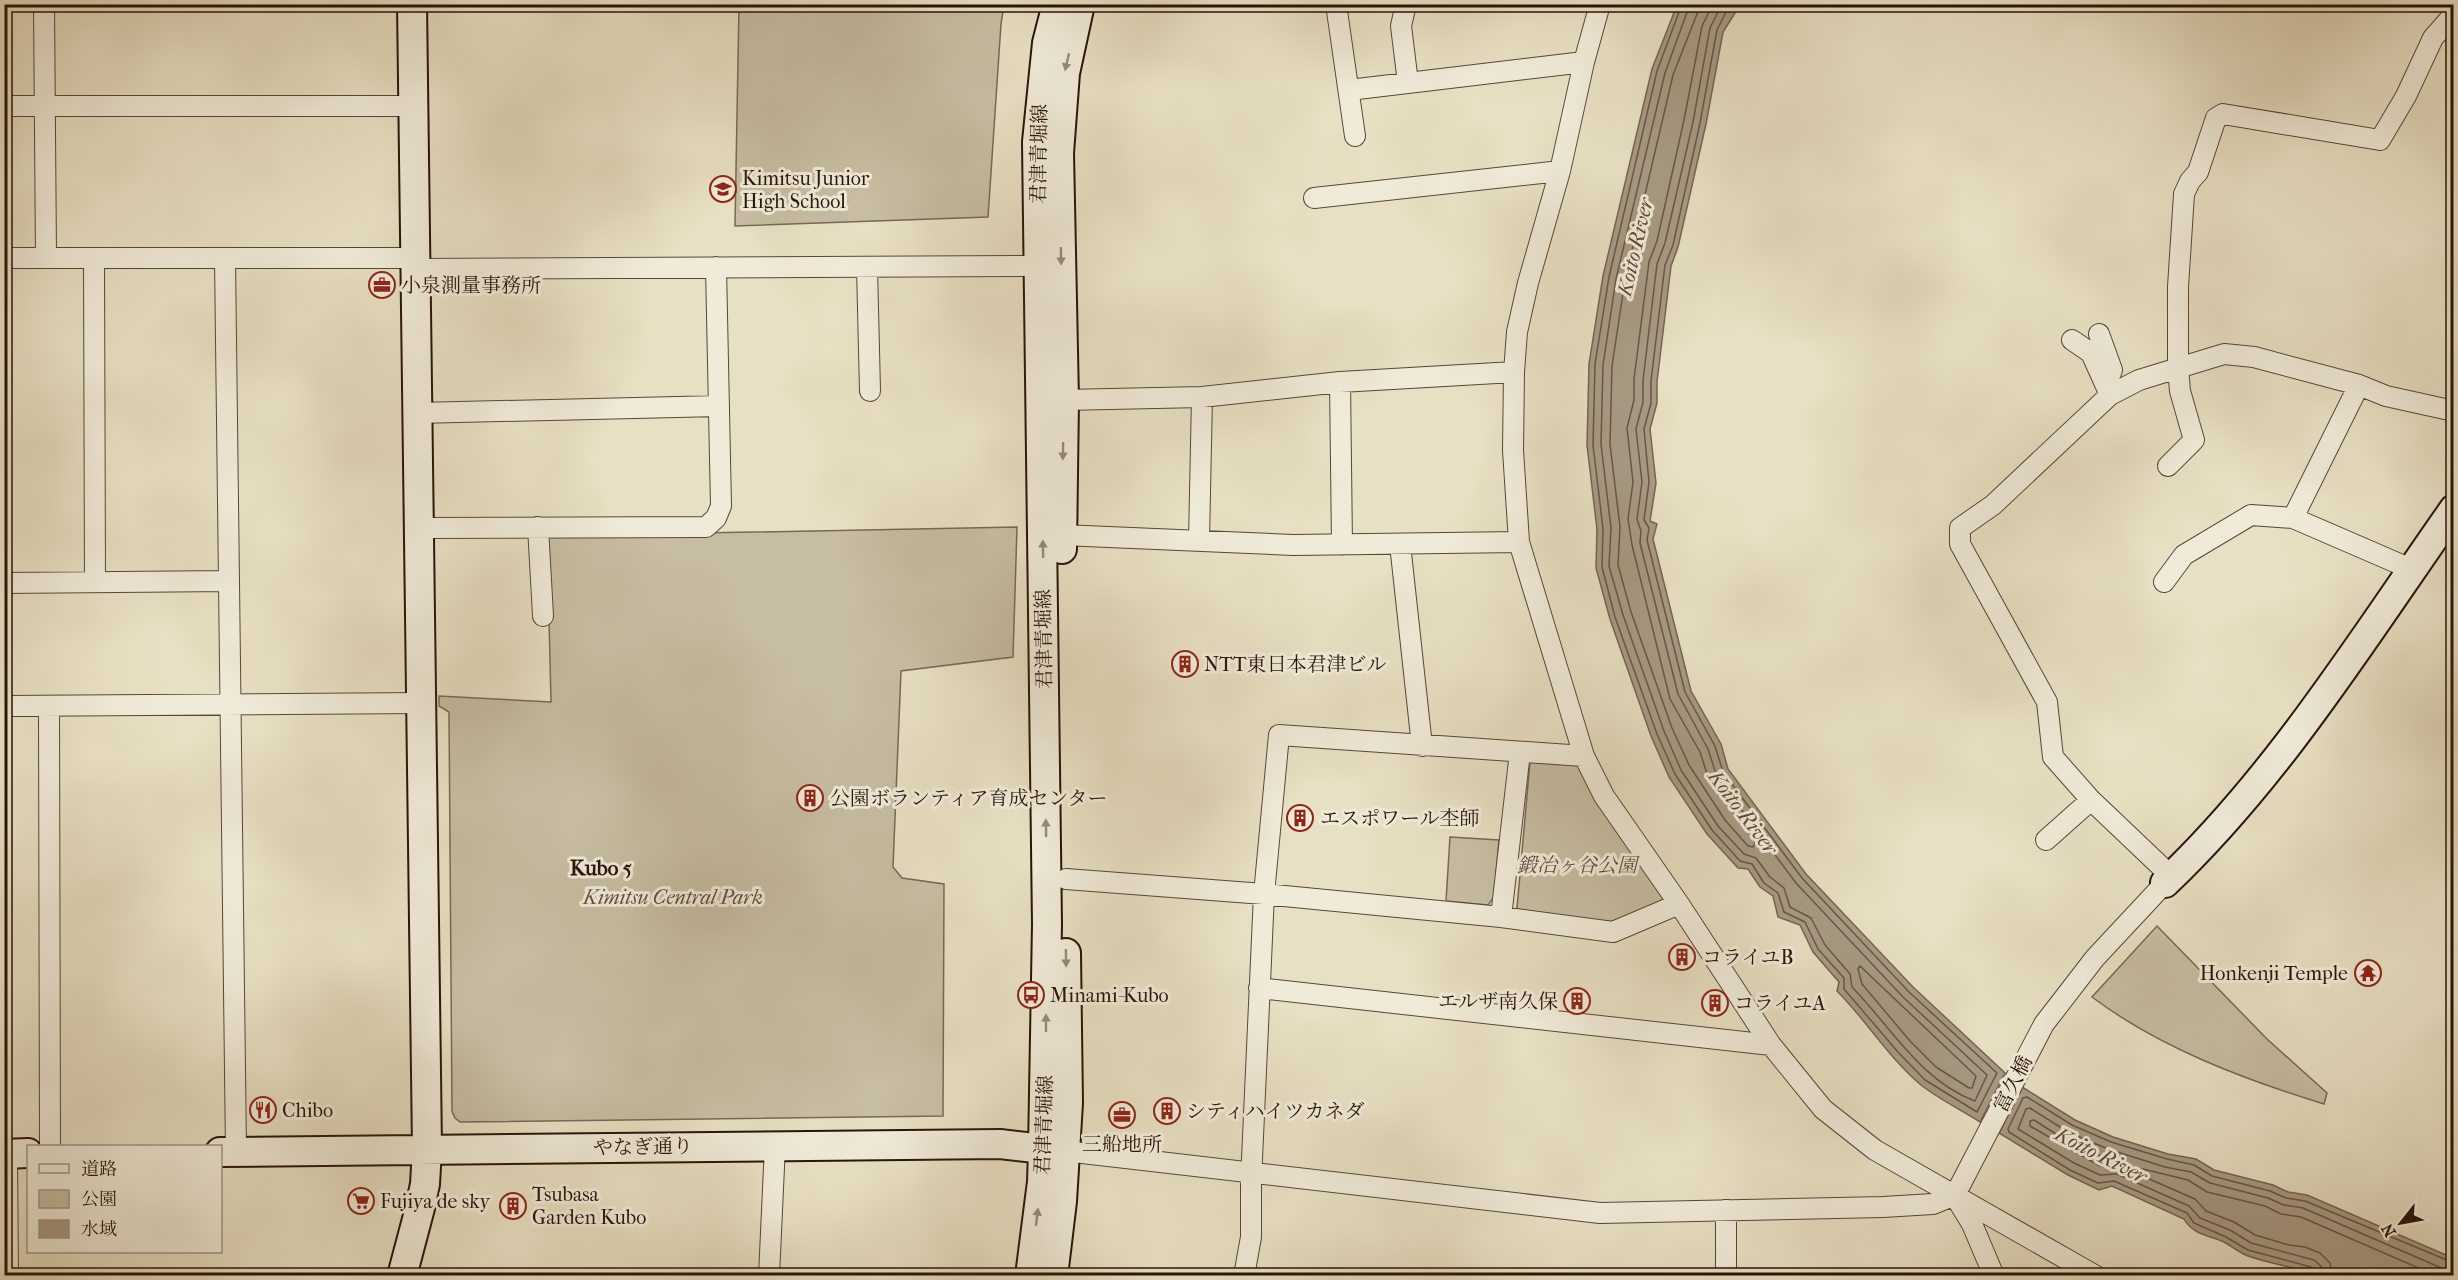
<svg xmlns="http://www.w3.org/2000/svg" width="2458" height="1280" font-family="'IM FELL French Canon','Noto Serif JP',serif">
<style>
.green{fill:#c7bda4;stroke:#786856;stroke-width:1.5}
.water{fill:#a79a84;stroke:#746453;stroke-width:1.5}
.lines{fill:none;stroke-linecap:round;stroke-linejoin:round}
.shore{stroke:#685646;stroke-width:1.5}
.street-casing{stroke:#584638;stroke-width:22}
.secondary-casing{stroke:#281309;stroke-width:32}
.street{stroke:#f0ebd9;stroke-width:20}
.secondary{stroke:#f0ebd9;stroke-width:28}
.oneway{fill:#968a7b}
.labels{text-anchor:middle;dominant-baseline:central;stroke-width:6;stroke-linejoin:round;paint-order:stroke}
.street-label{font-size:20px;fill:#281309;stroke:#f0ebd9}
.poi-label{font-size:20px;fill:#281309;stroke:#f0ebd9;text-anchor:start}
.park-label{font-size:20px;font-style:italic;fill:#604e3f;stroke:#f0ebd9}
.water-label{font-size:21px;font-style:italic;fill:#5b493a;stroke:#f0ebd9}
.neighbourhood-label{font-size:21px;font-weight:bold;fill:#281309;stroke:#f0ebd9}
</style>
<rect width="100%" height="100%" fill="#e8e0c4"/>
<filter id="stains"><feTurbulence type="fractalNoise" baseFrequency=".00333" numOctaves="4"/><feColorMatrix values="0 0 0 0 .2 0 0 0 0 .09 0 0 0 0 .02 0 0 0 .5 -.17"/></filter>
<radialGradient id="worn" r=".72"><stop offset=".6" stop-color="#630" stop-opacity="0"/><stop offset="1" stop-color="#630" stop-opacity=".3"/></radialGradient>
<path class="green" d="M 739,5 L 1004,5 L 1001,24 L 988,217 L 735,226 Z
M 1017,527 L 1013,657 L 901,671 L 893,867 L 902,878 L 944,884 L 943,1116 L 460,1122 L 455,1118 L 452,1111 L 449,712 L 439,706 L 439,696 L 551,702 L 547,536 Z
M 1530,762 L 1573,762 L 1584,772 L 1665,894 L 1660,905 L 1617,924 L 1520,911 L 1517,908 Z
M 1450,837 L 1499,840 L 1494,897 L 1488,905 L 1446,901 Z
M 2157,926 L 2267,1039 L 2327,1093 L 2324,1104 C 2243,1079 2160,1048 2092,997 Z"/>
<path class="water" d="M 1677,5 L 1736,5 L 1735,13 L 1723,32 L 1706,124 L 1678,247 L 1671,266 L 1657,382 L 1657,403 L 1650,429 L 1656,483 L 1650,521 L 1657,524 L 1653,539 L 1691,691 L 1721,744 L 1728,769 L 1806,874 L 1913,987 L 2005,1073 L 1980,1122 C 1961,1110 1939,1099 1921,1085 C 1889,1058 1866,1020 1837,991 L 1839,982 L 1813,952 L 1800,925 L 1778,917 L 1773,896 L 1760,887 L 1748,869 L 1738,868 L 1707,834 L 1669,777 L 1651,736 L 1610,619 L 1596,568 L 1597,529 L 1587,445 L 1589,364 L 1603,276 L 1652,69 Z
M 2022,1087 L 2075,1120 L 2113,1137 L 2168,1154 L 2196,1159 L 2214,1170 L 2273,1185 L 2288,1192 L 2307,1195 L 2453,1258 L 2453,1275 L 2316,1275 C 2294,1267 2271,1264 2248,1256 C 2239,1253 2232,1246 2224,1242 C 2209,1235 2193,1235 2184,1219 L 2112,1186 L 2099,1190 L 2068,1175 L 1999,1133 Z"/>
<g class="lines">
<path class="shore" d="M 1682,4 L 1657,71 L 1609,277 L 1595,364 L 1593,445 L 1603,529 L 1602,567 L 1615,617 L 1657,734 L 1675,774 L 1712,830 L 1740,861 L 1752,864 L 1764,883 L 1778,893 L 1784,912 L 1805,922 L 1818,949 L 1844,978 L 1844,989 L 1898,1052 L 1925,1080 L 1977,1112 L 1997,1073 L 1909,992 L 1802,878 L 1723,772 L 1715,746 L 1685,692 L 1647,540 L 1649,528 L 1644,520 L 1649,482 L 1644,429 L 1651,403 L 1651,381 L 1665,265 L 1673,245 L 1700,123 L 1717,30 L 1730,4
M 1690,4 L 1665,73 L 1616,279 L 1603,365 L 1601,444 L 1611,528 L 1609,566 L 1623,615 L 1664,731 L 1681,770 L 1718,826 L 1744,854 L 1756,858 L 1770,877 L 1784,888 L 1790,907 L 1811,918 L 1825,945 L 1850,974 L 1852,987 C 1891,1027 1921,1081 1975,1101 L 1987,1075 L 1903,997 L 1796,883 L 1717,777 L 1708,749 L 1678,694 L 1640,543 L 1641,531 L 1637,519 L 1642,482 L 1636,429 L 1643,402 L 1643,380 L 1657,264 L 1665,243 L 1693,122 L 1710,28 L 1722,4
M 1699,4 L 1697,14 L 1673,75 L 1625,280 L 1612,366 L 1610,444 L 1620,527 L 1618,565 L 1631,612 L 1672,728 L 1689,765 L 1725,820 L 1748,846 L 1753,847 L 1756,842 L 1709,780 L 1700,752 L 1670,699 L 1632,545 L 1628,519 L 1633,482 L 1627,428 L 1634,400 L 1634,379 L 1649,262 L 1657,241 L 1684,120 L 1702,26 L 1713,4
M 1860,966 L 1976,1076 L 1972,1088 L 1969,1088 L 1936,1067 L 1910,1041 L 1862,984 L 1858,969 Z
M 2034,1120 L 2059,1136 L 2059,1140 L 2056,1141 L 2030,1126 L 2030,1121 Z
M 2064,1140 L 2108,1159 L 2109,1163 L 2100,1166 L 2061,1144 L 2061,1141 Z
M 2316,1276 L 2311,1267 L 2248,1250 L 2226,1237 L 2194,1223 L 2187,1213 L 2114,1181 L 2098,1183 L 2070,1170 L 2009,1132 L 2008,1129 L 2023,1098 L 2027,1097 L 2072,1125 L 2111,1142 L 2167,1159 L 2194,1165 L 2212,1176 L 2270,1191 L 2286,1198 L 2305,1201 L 2454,1263
M 2323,1276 L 2321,1266 L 2314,1260 L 2251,1243 L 2230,1230 L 2200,1218 L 2189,1206 L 2117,1174 L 2100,1175 L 2074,1163 L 2018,1129 L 2026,1109 L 2030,1108 L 2068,1132 L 2108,1149 L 2165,1167 L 2191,1172 L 2210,1183 L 2268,1198 L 2284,1205 L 2303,1208 L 2446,1270 L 2454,1271
M 2332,1276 L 2330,1263 L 2320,1253 L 2305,1247 L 2289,1245 L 2255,1235 L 2234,1222 L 2206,1211 L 2195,1199 L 2140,1175 L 2139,1171 L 2143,1169 L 2188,1180 L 2207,1192 L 2265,1206 L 2281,1214 L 2301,1217 L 2437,1276"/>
<defs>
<path id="street" d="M 44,4 L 46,258
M 1336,4 L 1355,136
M 1406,4 L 1401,26 L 1408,83
M 1600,4 L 1584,62 L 1560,171 L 1528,283 L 1517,332 L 1514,372 L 1513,450 L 1519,542 L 1584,756 L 1604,796 L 1679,904 L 1771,1045 L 1823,1109 L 1875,1150 L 2096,1276
M 1349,90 L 1584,62
M 4,106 L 414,106
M 1314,198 L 1560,171
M 4,258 L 415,258
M 94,258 L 95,582
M 225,258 L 236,1151
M 867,267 L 870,391
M 415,269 L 1039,266
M 2099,334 L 2112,370 L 2110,375
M 2072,340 L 2091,353 L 2110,395
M 1340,382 L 1342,545
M 1064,400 L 1202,397 L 1340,382 L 1514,372
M 417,413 L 719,406
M 2168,466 L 2194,440 L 2180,391 L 2178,368 L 2178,287 L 2184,194 L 2190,181 L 2198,172 L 2216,118 L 2223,114 L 2380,140 L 2406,96 L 2433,38 L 2454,14
M 2293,518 L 2359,385
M 538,527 L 543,616
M 419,528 L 706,527 L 716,518 L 721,506 L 716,267
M 1062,535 L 1293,545 L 1519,542
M 1199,540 L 1202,397
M 1400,544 L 1422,746
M 2164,582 L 2184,555 L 2251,515 L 2293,518 L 2411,569
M 4,583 L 229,581
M 4,706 L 421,703
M 49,706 L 50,1146
M 2046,840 L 2091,800
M 2172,877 L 2091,800 L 2053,757 L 2047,702 L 1960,544 L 1960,528 L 1993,505 L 2110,395 L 2139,380 L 2224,354 L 2254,357 L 2359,385 L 2386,396 L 2454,411
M 1066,879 L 1264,894 L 1501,917 L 1613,932 L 1679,904
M 1501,917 L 1520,752
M 1259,988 L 1771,1045
M 1065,1151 L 1600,1213 L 1883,1207 L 1933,1204 L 1955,1195 L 2044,1024 L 2095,958 L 2165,883
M 7,1154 L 8,1276
M 1956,1198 L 1972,1224 L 1994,1276
M 769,1276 L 775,1145
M 1244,1276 L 1251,1237 L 1251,1181 L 1264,894 L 1279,735 L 1584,756
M 1726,1276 L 1726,1210"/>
<path id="secondary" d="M 1062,549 L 1064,400 L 1059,153 L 1065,73 L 1080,4
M 2165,883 C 2279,775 2364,637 2454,509
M 220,1152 L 1000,1144 L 1061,1151
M 4,1154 L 28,1153
M 402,1276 L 420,1208 L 425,1184 L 427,1149 L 412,4
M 1030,1276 L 1042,1182 L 1043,1149 L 1047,924 L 1037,142 L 1047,43 L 1057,4
M 1053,1276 L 1062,1201 L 1068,1103 L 1066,953"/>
</defs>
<use href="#street" class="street-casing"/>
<use href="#secondary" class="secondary-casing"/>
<use href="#street" class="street"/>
<use href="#secondary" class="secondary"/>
</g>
<defs><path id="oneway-solid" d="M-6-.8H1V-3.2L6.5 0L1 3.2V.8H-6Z" transform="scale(1.5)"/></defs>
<g class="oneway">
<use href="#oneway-solid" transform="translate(1067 62) rotate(103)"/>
<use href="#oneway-solid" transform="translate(1061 256) rotate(89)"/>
<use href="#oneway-solid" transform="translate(1063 451) rotate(91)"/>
<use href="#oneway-solid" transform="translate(1043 549) rotate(-91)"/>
<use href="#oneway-solid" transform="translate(1046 828) rotate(-91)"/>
<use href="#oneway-solid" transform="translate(1066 958) rotate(89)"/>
<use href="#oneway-solid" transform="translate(1046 1023) rotate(-90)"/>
<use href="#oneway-solid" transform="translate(1037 1217) rotate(-83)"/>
</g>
<defs>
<symbol id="school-ring" viewBox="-11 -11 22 22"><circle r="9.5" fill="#f0ebd9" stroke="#8f2418" stroke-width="1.5"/><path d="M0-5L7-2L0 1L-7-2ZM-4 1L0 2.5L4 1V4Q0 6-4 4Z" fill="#8f2418"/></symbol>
<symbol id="office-ring" viewBox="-11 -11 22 22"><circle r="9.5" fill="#f0ebd9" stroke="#8f2418" stroke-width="1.5"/><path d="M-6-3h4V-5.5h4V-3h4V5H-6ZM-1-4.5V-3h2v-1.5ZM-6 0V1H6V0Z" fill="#8f2418"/></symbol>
<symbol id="building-ring" viewBox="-11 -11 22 22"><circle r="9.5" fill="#f0ebd9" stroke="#8f2418" stroke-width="1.5"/><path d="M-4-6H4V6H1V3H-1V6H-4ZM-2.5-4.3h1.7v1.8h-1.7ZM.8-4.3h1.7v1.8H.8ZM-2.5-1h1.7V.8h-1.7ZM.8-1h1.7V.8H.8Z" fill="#8f2418"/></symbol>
<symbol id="temple-ring" viewBox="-11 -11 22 22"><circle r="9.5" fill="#f0ebd9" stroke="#8f2418" stroke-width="1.5"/><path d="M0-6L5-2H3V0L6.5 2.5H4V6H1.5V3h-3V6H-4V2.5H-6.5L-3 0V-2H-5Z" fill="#8f2418"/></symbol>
<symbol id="bus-ring" viewBox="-11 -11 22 22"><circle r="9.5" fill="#f0ebd9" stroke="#8f2418" stroke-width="1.5"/><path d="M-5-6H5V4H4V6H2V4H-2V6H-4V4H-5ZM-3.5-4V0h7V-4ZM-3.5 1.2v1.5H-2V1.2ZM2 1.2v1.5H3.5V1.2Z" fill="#8f2418"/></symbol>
<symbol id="restaurant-ring" viewBox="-11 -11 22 22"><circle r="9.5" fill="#f0ebd9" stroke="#8f2418" stroke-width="1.5"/><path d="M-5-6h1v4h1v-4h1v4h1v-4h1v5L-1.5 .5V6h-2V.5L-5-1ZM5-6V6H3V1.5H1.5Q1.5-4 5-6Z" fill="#8f2418"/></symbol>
<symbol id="supermarket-ring" viewBox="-11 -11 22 22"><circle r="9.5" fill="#f0ebd9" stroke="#8f2418" stroke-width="1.5"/><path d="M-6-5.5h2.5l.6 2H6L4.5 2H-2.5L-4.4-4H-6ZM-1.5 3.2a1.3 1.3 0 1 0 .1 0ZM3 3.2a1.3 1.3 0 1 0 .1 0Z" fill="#8f2418"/></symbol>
</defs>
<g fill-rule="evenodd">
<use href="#school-ring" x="708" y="174" width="30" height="30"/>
<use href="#office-ring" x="367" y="270" width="30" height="30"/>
<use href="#building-ring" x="1170" y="649" width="30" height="30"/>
<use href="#building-ring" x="795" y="783" width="30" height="30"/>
<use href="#building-ring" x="1285" y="803" width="30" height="30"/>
<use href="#building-ring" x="1667" y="942" width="30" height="30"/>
<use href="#temple-ring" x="2353" y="958" width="30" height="30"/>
<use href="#bus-ring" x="1016" y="980" width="30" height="30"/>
<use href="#building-ring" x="1562" y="986" width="30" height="30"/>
<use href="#building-ring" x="1700" y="988" width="30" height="30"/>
<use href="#restaurant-ring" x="248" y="1095" width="30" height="30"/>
<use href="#building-ring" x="1152" y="1096" width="30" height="30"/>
<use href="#office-ring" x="1107" y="1100" width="30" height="30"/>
<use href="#supermarket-ring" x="346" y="1186" width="30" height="30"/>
<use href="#building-ring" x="498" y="1191" width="30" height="30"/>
</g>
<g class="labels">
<g class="street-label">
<text transform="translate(1039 154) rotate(-89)">君津青堀線</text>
<text transform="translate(1044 639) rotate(-91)">君津青堀線</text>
<text transform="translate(2013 1084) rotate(-63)">富久橋</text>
<text transform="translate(1044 1125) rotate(-88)">君津青堀線</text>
<text transform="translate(643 1147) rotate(-1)">やなぎ通り</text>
</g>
<g class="poi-label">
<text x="742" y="178">Kimitsu Junior<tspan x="742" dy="23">High School</tspan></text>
<text x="401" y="285">小泉測量事務所</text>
<text x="1204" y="664">NTT東日本君津ビル</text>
<text x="830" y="798">公園ボランティア育成センター</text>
<text x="1320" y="818">エスポワール杢師</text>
<text x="1702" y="957">コライユB</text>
<text x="2348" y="973" text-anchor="end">Honkenji Temple</text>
<text x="1050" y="995">Minami-Kubo</text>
<text x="1558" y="1001" text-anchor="end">エルザ南久保</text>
<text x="1734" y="1003">コライユA</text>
<text x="282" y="1110">Chibo</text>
<text x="1186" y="1111">シティハイツカネダ</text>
<text x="1122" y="1144" text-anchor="middle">三船地所</text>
<text x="532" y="1194">Tsubasa<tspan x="532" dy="23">Garden Kubo</tspan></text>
<text x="380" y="1201">Fujiya de sky</text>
</g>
<g class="park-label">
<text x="1577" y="865">鍛冶ヶ谷公園</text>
<text x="673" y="897">Kimitsu Central Park</text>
</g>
<g class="water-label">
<text transform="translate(1635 247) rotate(-77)">Koito River</text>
<text transform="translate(1743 812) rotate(53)">Koito River</text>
<text transform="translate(2101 1155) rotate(27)">Koito River</text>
</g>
<g class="neighbourhood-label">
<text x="601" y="868">Kubo 5</text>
</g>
</g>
<rect width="2458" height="1280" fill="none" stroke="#e8e0c4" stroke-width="24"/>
<rect x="6" y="6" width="2446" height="1268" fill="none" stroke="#281309" stroke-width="3"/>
<rect x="12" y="12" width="2434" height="1256" fill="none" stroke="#281309" stroke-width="1.5"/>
<rect x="27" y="1145" width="195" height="108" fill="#f0ebd9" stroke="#a09586" stroke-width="1.5"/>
<rect x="39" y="1164" width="30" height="9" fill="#f0ebd9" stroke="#a09586" stroke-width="1.5"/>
<text x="81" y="1175" font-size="18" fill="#281309">道路</text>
<rect x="39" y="1190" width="30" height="18" fill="#c7bda4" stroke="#a09586" stroke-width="1.5"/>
<text x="81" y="1205" font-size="18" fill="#281309">公園</text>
<rect x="39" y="1220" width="30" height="18" fill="#a79a84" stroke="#a09586" stroke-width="1.5"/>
<text x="81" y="1235" font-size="18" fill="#281309">水域</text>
<g transform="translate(2401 1223) rotate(239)" stroke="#f0ebd9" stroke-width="4.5" paint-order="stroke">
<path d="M0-4.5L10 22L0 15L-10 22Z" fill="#281309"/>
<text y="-9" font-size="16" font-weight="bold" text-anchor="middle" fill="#281309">N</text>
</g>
<rect width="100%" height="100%" filter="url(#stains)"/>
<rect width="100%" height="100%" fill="url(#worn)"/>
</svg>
